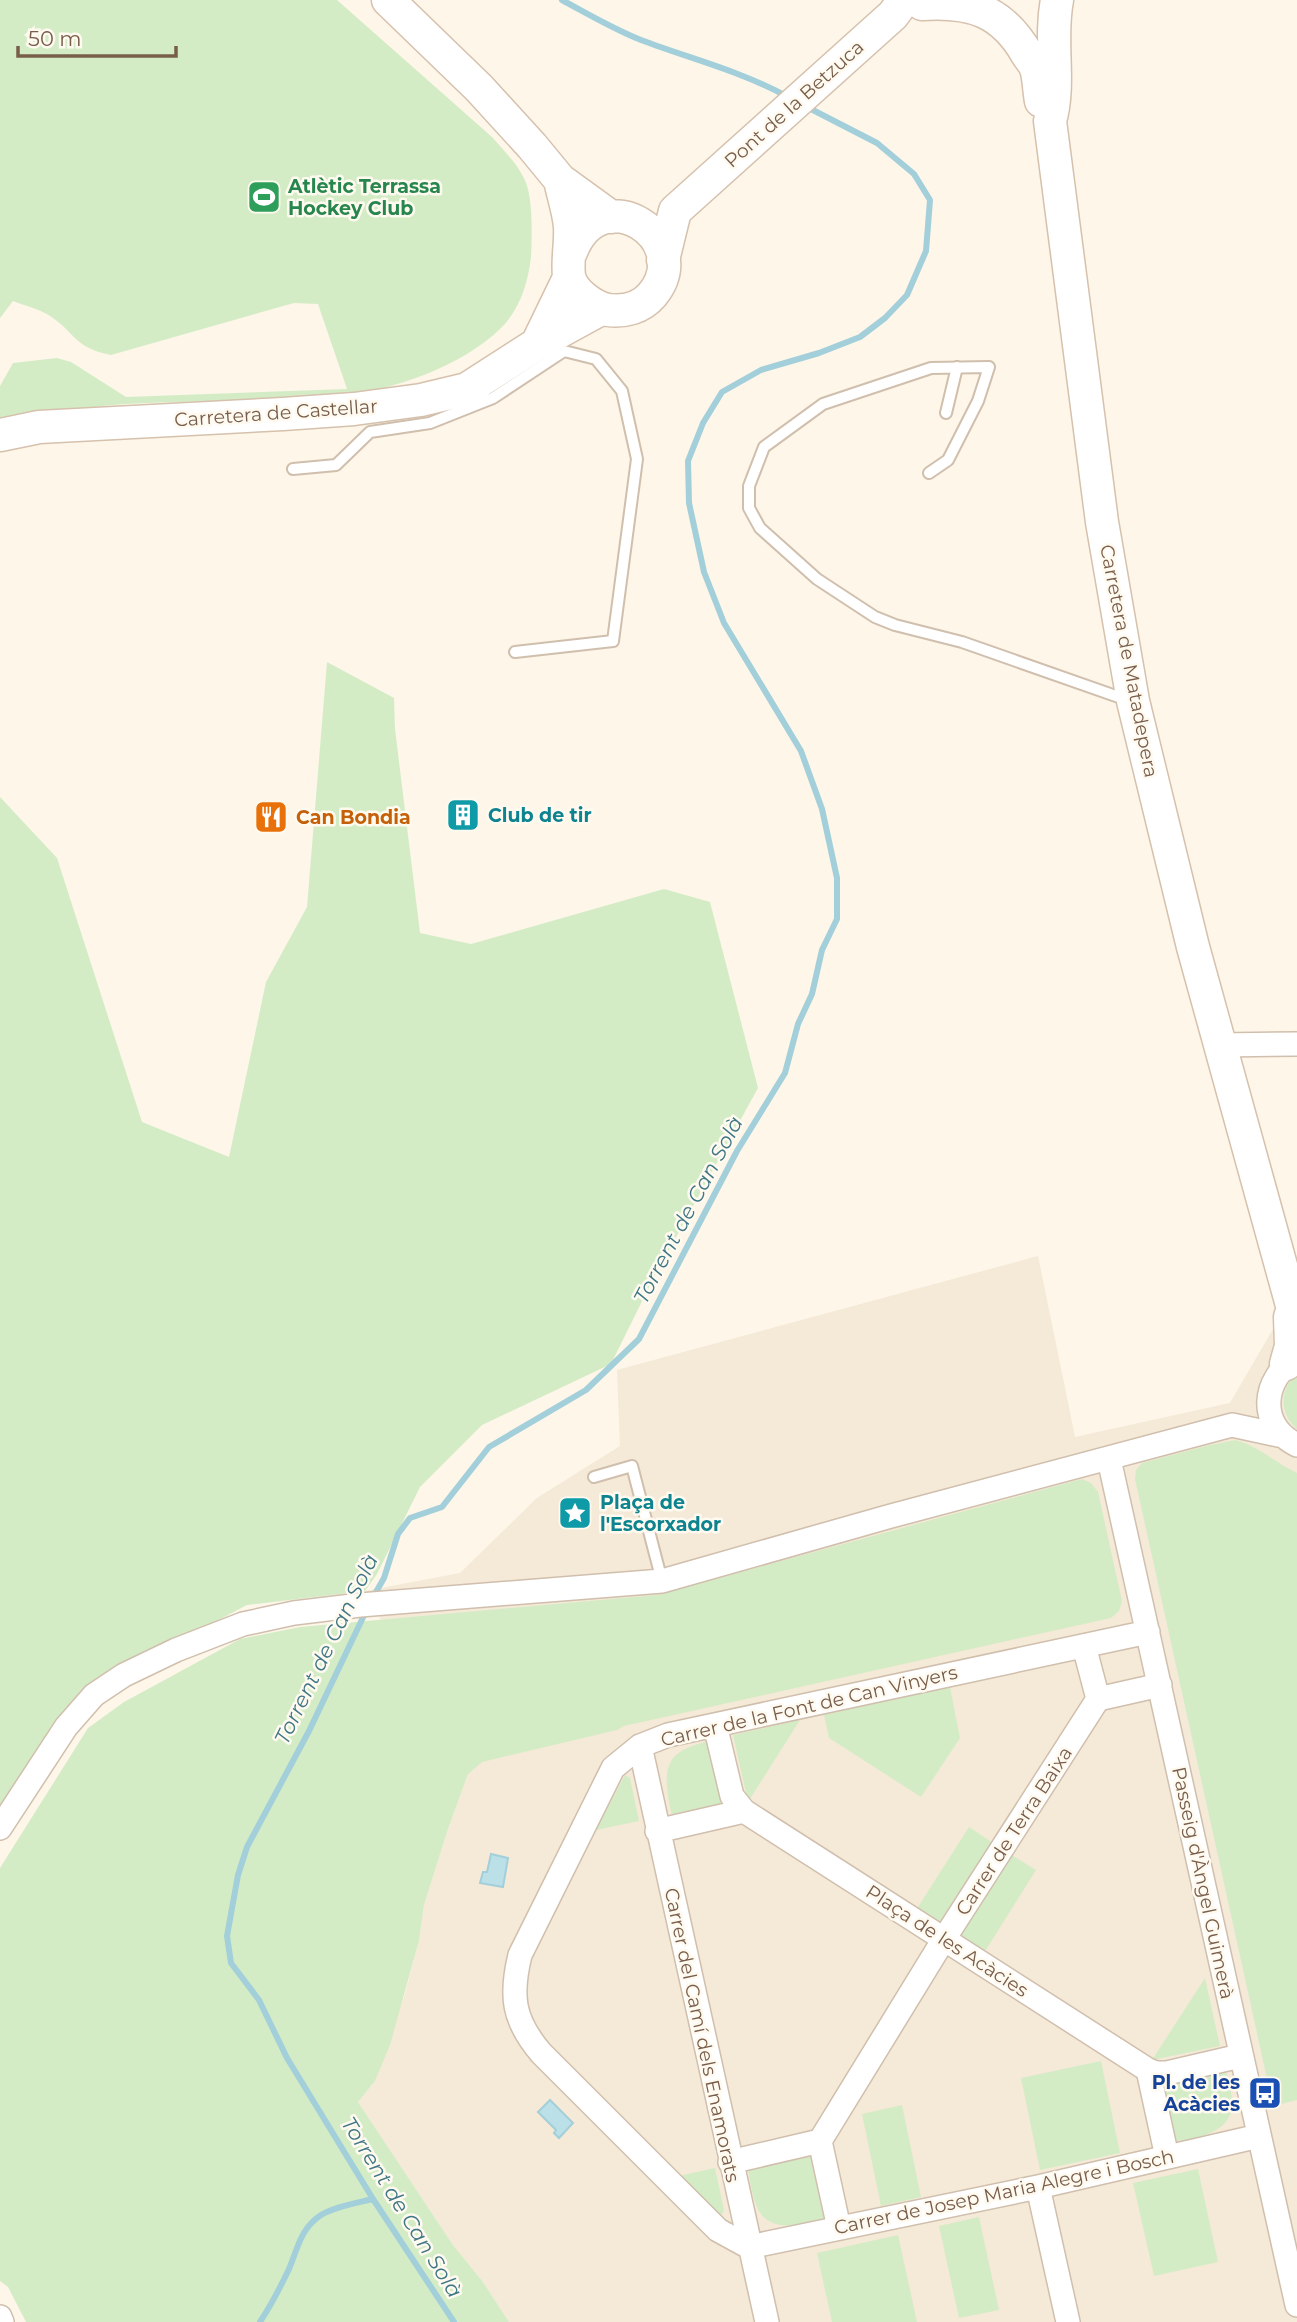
<svg xmlns="http://www.w3.org/2000/svg" width="1297" height="2322" font-family="Montserrat,sans-serif">
<style>
.residential{fill:#f5e9d7}
.green{fill:#d4ecc6}
.water{fill:#bce0e8;stroke:#a2cfda;stroke-width:2}
.lines{fill:none;stroke-linecap:round;stroke-linejoin:round}
.stream{stroke:#a2cfda;stroke-width:6}
.lane-casing{stroke:#d0bfad;stroke-width:14}
.street-casing{stroke:#d0bfad;stroke-width:26}
.secondary-casing{stroke:#d6c1ad;stroke-width:35}
.lane{stroke:#fff;stroke-width:10}
.street{stroke:#fff;stroke-width:23}
.secondary{stroke:#fff;stroke-width:32}
.labels{text-anchor:middle;dominant-baseline:central;stroke-width:5;stroke-linejoin:round;paint-order:stroke}
.street-label{font-size:19px;fill:#795d4b;stroke:#fffaf0}
.leisure-label{font-size:19px;font-weight:bold;fill:#27864d;stroke:#fffaf0;text-anchor:start}
.culture-label{font-size:19px;font-weight:bold;fill:#0d838f;stroke:#fffaf0;text-anchor:start}
.food-label{font-size:19px;font-weight:bold;fill:#c56008;stroke:#fffaf0;text-anchor:start}
.transit-label{font-size:19px;font-weight:bold;fill:#164399;stroke:#fffaf0;text-anchor:end}
.water-label{font-size:21px;font-style:italic;fill:#407786;stroke:#fffaf0}
</style>
<rect width="100%" height="100%" fill="#fdf6e9"/>
<path class="residential" d="M 1038,1256 L 1075,1437 L 1230,1403 L 1273,1329 L 1297,1309 L 1297,2322 L 509,2322 L 483,2282 L 453,2245 L 358,2102 L 375,2081 L 405,1994 L 419,1941 L 424,1905 L 448,1829 L 468,1774 L 365,1591 L 460,1573 L 537,1498 L 620,1446 L 617,1370 Z"/>
<path class="green" d="M 0,0 L 337,0 L 492,137 C 504,151 519,165 526,183 C 533,201 532,237 531,257 C 528,283 520,309 501,328 C 461,367 392,391 337,396 C 267,403 196,400 126,404 C 84,407 42,414 0,419 L 0,386 L 13,363 L 57,358 L 71,362 L 126,397 L 347,389 L 318,304 L 294,303 L 111,355 C 74,348 76,333 50,316 C 40,309 25,306 13,301 L 0,318 Z
M 327,662 L 394,698 L 395,729 L 420,933 L 471,944 L 664,889 L 710,902 L 758,1088 L 653,1279 L 611,1364 L 482,1425 L 420,1487 L 377,1574 L 365,1591 L 247,1605 L 207,1626 L 144,1651 L 96,1684 L 0,1808 L 0,797 L 57,858 L 142,1122 L 229,1157 L 266,982 L 307,907 Z
M 1297,1374 L 1297,1429 C 1279,1413 1279,1389 1297,1374 Z
M 1235,1440 C 1259,1446 1275,1463 1297,1473 L 1297,2100 L 1273,2106 L 1135,1479 L 1136,1470 L 1142,1463 L 1206,1446 Z
M 1082,1479 L 1091,1483 L 1098,1492 L 1122,1601 L 1119,1611 L 1111,1618 L 624,1726 L 617,1730 L 482,1762 L 468,1774 L 448,1829 L 424,1905 L 419,1941 L 390,2045 L 375,2081 L 358,2102 L 453,2245 L 483,2282 L 509,2322 L 26,2322 L 8,2287 L 0,2281 L 0,1868 L 88,1728 L 124,1702 L 240,1639 L 300,1627 L 656,1595 Z
M 950,1687 L 960,1738 L 921,1797 L 829,1738 L 824,1715 Z
M 800,1720 L 748,1802 L 733,1735 Z
M 710,1740 L 725,1808 L 675,1831 C 672,1811 658,1773 675,1756 C 684,1747 699,1744 710,1740 Z
M 625,1775 L 630,1778 L 639,1821 L 596,1830 Z
M 969,1827 L 996,1845 L 943,1927 L 916,1910 Z
M 1010,1854 L 1036,1870 L 984,1953 L 957,1936 Z
M 1205,1978 L 1220,2046 L 1152,2060 Z
M 1101,2061 L 1120,2153 L 1040,2170 L 1021,2078 Z
M 1225,2068 C 1228,2080 1233,2094 1232,2106 C 1230,2138 1184,2139 1160,2144 L 1156,2083 Z
M 902,2105 L 921,2197 L 881,2206 L 862,2114 Z
M 827,2144 L 842,2214 C 817,2220 771,2240 757,2207 C 750,2190 749,2170 745,2153 Z
M 715,2168 L 724,2210 L 721,2216 L 679,2176 Z
M 1198,2169 L 1218,2262 L 1154,2276 L 1133,2183 Z
M 979,2217 L 999,2310 L 959,2318 L 939,2226 Z
M 898,2235 L 917,2322 L 832,2322 L 817,2253 Z"/>
<path class="water" d="M 491,1854 L 508,1858 L 503,1887 L 480,1883 L 483,1872 L 487,1872 Z
M 550,2100 L 573,2123 L 559,2138 L 554,2133 L 556,2130 L 538,2112 Z"/>
<g class="lines">
<path class="stream" d="M 562,0 C 588,14 613,29 641,40 C 691,59 741,71 788,97
M 372,1599 L 384,1578 L 398,1534 L 410,1518 L 442,1507 L 489,1447 L 586,1390 L 639,1339 L 737,1151 L 785,1073 L 798,1024 L 812,994 L 822,950 L 837,919 L 837,878 L 822,809 L 801,751 L 724,623 L 704,572 L 689,503 L 688,461 L 703,423 L 722,392 L 761,370 L 819,353 L 860,337 L 885,318 L 907,295 L 926,251 L 930,200 L 914,174 L 877,143 L 807,107
M 367,1609 L 309,1731 L 247,1847 L 238,1875 L 227,1936 L 231,1963 L 259,2000 L 287,2058 L 373,2199 L 454,2322
M 260,2322 C 271,2305 280,2288 289,2269 C 298,2248 300,2229 321,2215 C 336,2206 357,2203 373,2199"/>
<defs>
<path id="lane" d="M 946,413 L 957,367
M 293,469 L 336,465 L 370,432 L 430,423 L 493,398 L 564,351 L 596,359 L 622,391 L 637,459 L 613,641 L 515,652
M 929,473 L 948,460 L 978,401 L 989,367 L 931,368 L 823,404 L 764,447 L 749,486 L 749,508 L 760,528 L 817,579 L 875,617 L 895,625 L 962,642 L 1130,701
M 594,1477 L 632,1466 L 662,1581"/>
<path id="street" d="M 1220,1045 L 1297,1044
M 1297,1357 C 1262,1379 1257,1425 1297,1445
M 1109,1459 L 1297,2305
M 1148,1632 L 668,1735 L 640,1746 L 613,1768 L 520,1955 C 510,1996 513,2020 541,2053 L 718,2230 L 749,2247 L 1038,2187 L 1259,2136
M 1084,1646 L 1098,1699
M 715,1725 L 732,1796 L 744,1811 L 1148,2070 L 1156,2073 L 1167,2073 L 1240,2056
M 640,1746 L 767,2322
M 0,1828 L 66,1727 L 94,1695 L 124,1675 L 176,1650 L 243,1624 L 294,1613 L 360,1605 L 662,1581 L 891,1516 L 1232,1425 L 1283,1436
M 657,1831 L 744,1811
M 1148,2070 L 1167,2157
M 730,2162 L 820,2141
M 1038,2187 L 1068,2322
M 839,2228 L 820,2141 L 944,1939 L 1098,1699 L 1160,1685
M 0,2317 L 2,2322"/>
<path id="secondary" d="M 388,0 L 479,88 L 532,146 L 560,180 L 611,217
M 1057,0 C 1049,40 1061,82 1050,121 L 1102,522 L 1133,701 L 1193,947 L 1293,1309 L 1297,1314
M 922,4 C 970,1 1002,10 1027,54 C 1030,59 1034,63 1036,68 C 1039,78 1039,91 1041,101
M 560,180 C 563,195 569,212 570,227 C 571,243 567,261 569,276 C 572,292 593,307 608,310 C 624,312 641,308 652,295 C 698,240 601,174 571,252
M 663,260 L 675,211 L 893,15 L 904,0
M 537,344 L 569,278
M 0,435 L 39,427 L 283,414 L 354,409 L 421,400 L 467,389 L 537,344 L 601,309
M 1286,1364 L 1291,1346 L 1290,1317 L 1293,1309"/>
</defs>
<use href="#lane" class="lane-casing"/>
<use href="#street" class="street-casing"/>
<use href="#secondary" class="secondary-casing"/>
<use href="#lane" class="lane"/>
<use href="#street" class="street"/>
<use href="#secondary" class="secondary"/>
</g>
<defs>
<symbol id="stadium-square" viewBox="-11 -11 22 22"><rect x="-9" y="-9" width="18" height="18" rx="4" fill="#2e9e5b" stroke="#fffaf0"/><path d="M0-5a6.5 5 0 1 0 0 10a6.5 5 0 1 0 0-10ZM-3.5-1.8h7v3.6h-7Z" fill="#fff"/></symbol>
<symbol id="building-square" viewBox="-11 -11 22 22"><rect x="-9" y="-9" width="18" height="18" rx="4" fill="#0f9aa8" stroke="#fffaf0"/><path d="M-4-6H4V6H1V3H-1V6H-4ZM-2.5-4.3h1.7v1.8h-1.7ZM.8-4.3h1.7v1.8H.8ZM-2.5-1h1.7V.8h-1.7ZM.8-1h1.7V.8H.8Z" fill="#fff"/></symbol>
<symbol id="restaurant-square" viewBox="-11 -11 22 22"><rect x="-9" y="-9" width="18" height="18" rx="4" fill="#e8710a" stroke="#fffaf0"/><path d="M-5-6h1v4h1v-4h1v4h1v-4h1v5L-1.5 .5V6h-2V.5L-5-1ZM5-6V6H3V1.5H1.5Q1.5-4 5-6Z" fill="#fff"/></symbol>
<symbol id="sight-square" viewBox="-11 -11 22 22"><rect x="-9" y="-9" width="18" height="18" rx="4" fill="#0f9aa8" stroke="#fffaf0"/><path d="M0-6L1.8-2.2L6-1.7L2.9 1.2L3.7 5.4L0 3.3L-3.7 5.4L-2.9 1.2L-6-1.7L-1.8-2.2Z" fill="#fff"/></symbol>
<symbol id="bus-square" viewBox="-11 -11 22 22"><rect x="-9" y="-9" width="18" height="18" rx="4" fill="#1a4fb4" stroke="#fffaf0"/><path d="M-5-6H5V4H4V6H2V4H-2V6H-4V4H-5ZM-3.5-4V0h7V-4ZM-3.5 1.2v1.5H-2V1.2ZM2 1.2v1.5H3.5V1.2Z" fill="#fff"/></symbol>
</defs>
<g fill-rule="evenodd">
<use href="#stadium-square" x="245" y="178" width="38" height="38"/>
<use href="#building-square" x="444" y="796" width="38" height="38"/>
<use href="#restaurant-square" x="252" y="798" width="38" height="38"/>
<use href="#sight-square" x="556" y="1494" width="38" height="38"/>
<use href="#bus-square" x="1246" y="2074" width="38" height="38"/>
</g>
<g class="labels">
<g class="street-label">
<text transform="translate(794 104) rotate(-42)">Pont de la Betzuca</text>
<text transform="translate(276 413) rotate(-4)">Carretera de Castellar</text>
<text transform="translate(1129 661) rotate(79)">Carretera de Matadepera</text>
<text transform="translate(809 1706) rotate(-13)">Carrer de la Font de Can Vinyers</text>
<text transform="translate(1014 1831) rotate(-57)">Carrer de Terra Baixa</text>
<text transform="translate(1203 1883) rotate(78)">Passeig d'Àngel Guimerà</text>
<text transform="translate(947 1941) rotate(33)">Plaça de les Acàcies</text>
<text transform="translate(702 2035) rotate(78)">Carrer del Camí dels Enamorats</text>
<text transform="translate(1004 2192) rotate(-12)">Carrer de Josep Maria Alegre i Bosch</text>
</g>
<g class="leisure-label">
<text x="288" y="186">Atlètic Terrassa<tspan x="288" dy="22">Hockey Club</tspan></text>
</g>
<g class="culture-label">
<text x="488" y="815">Club de tir</text>
<text x="600" y="1502">Plaça de<tspan x="600" dy="22">l'Escorxador</tspan></text>
</g>
<g class="food-label">
<text x="296" y="817">Can Bondia</text>
</g>
<g class="transit-label">
<text x="1240" y="2082">Pl. de les<tspan x="1240" dy="22">Acàcies</tspan></text>
</g>
<g class="water-label">
<text transform="translate(688 1210) rotate(-62)">Torrent de Can Solà</text>
<text transform="translate(326 1649) rotate(-64)">Torrent de Can Solà</text>
<text transform="translate(402 2207) rotate(58)">Torrent de Can Solà</text>
</g>
</g>
<path d="M18 46v10h158v-10" fill="none" stroke="#795d4b" stroke-width="3.5"/>
<text x="28" y="46" font-size="21" fill="#795d4b" stroke="#fffaf0" stroke-width="5" paint-order="stroke">50 m</text>
</svg>
